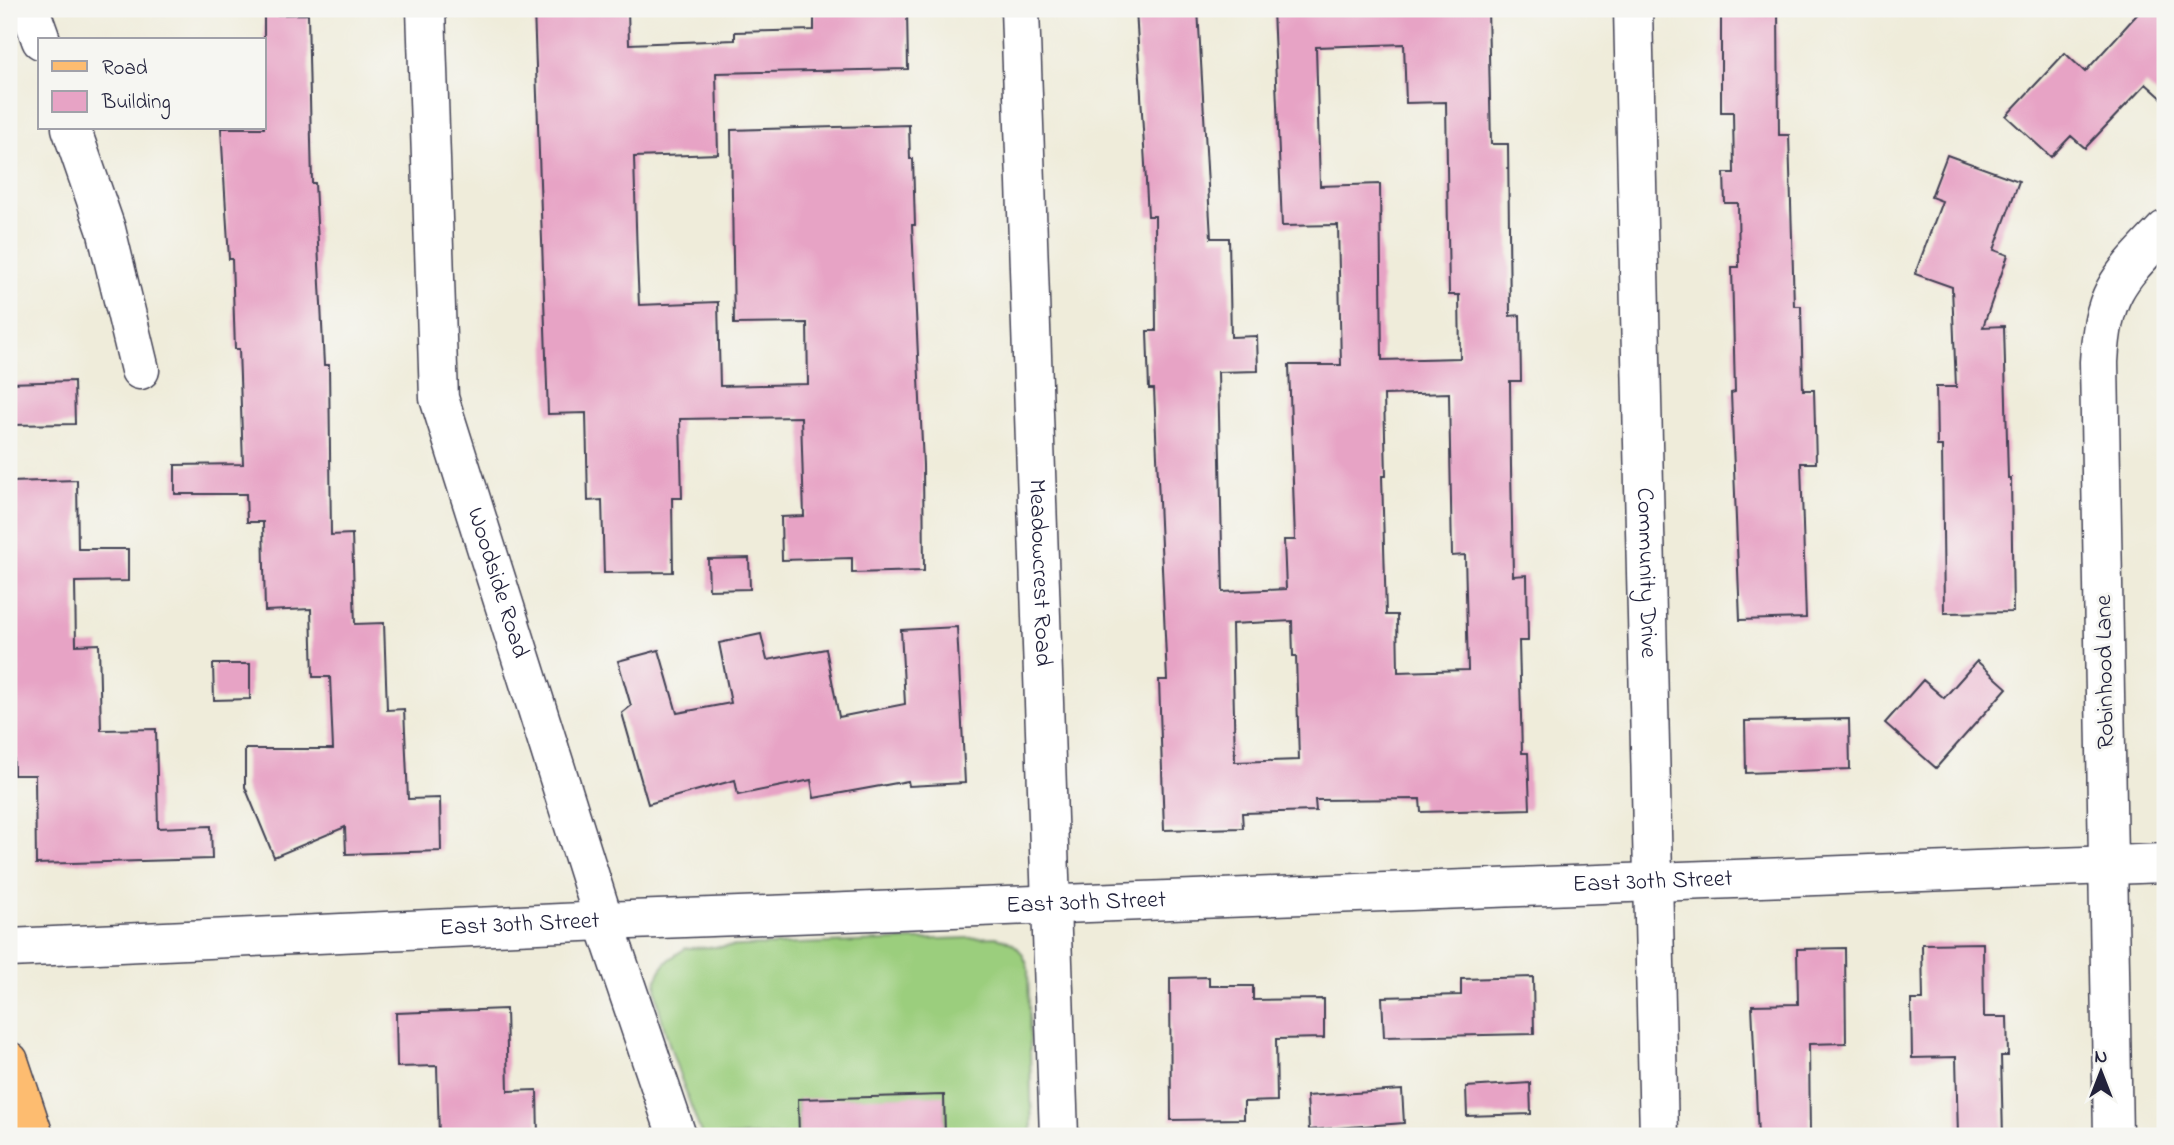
<svg xmlns="http://www.w3.org/2000/svg" width="2174" height="1145" font-family="'Indie Flower',sans-serif">
<style>
.grass{fill:#9bce7d;stroke:#5e785c;stroke-width:2}
.building{fill:#e7a3c5;fill-rule:evenodd}
.lines{fill:none;stroke-linecap:round;stroke-linejoin:round}
.minor-casing{stroke:#414053;stroke-width:41}
.major-casing{stroke:#414053;stroke-width:41}
.minor{stroke:#fff;stroke-width:38}
.major{stroke:#fdbc70;stroke-width:38}
.labels{text-anchor:middle;dominant-baseline:central;stroke-width:6;stroke-linejoin:round;paint-order:stroke}
.street-label{font-size:24px;fill:#22223b;stroke:#f6f6f2}
</style>
<rect width="100%" height="100%" fill="#f6f6f2"/>
<filter id="ink" filterUnits="userSpaceOnUse"><feTurbulence type="fractalNoise" baseFrequency=".0143" numOctaves="2"/><feDisplacementMap in="SourceGraphic" scale="14" xChannelSelector="R" yChannelSelector="G"/><feConvolveMatrix kernelMatrix="1 2 1 2 8 2 1 2 1" color-interpolation-filters="sRGB"/></filter>
<filter id="wash" filterUnits="userSpaceOnUse"><feTurbulence type="fractalNoise" baseFrequency=".00686" numOctaves="4" result="noise"/><feDisplacementMap in="SourceGraphic" scale="28" xChannelSelector="R" yChannelSelector="G"/><feGaussianBlur stdDeviation="1.57" result="paint"/><feColorMatrix in="noise" values="0 0 0 0 0 0 0 0 0 0 0 0 0 0 0 0 0 1.4 0 .05"/><feComposite in="paint" operator="in"/></filter>
<g filter="url(#wash)">
<rect width="100%" height="100%" fill="#efecda"/>
<path class="grass" d="M 996,937 C 1014,941 1023,950 1028,968 L 1032,1136 L 945,1136 L 944,1096 L 798,1100 L 799,1136 L 702,1136 C 692,1107 650,1004 657,979 C 661,964 673,956 686,948 Z"/>
<g id="blocks">
<path class="building" d="M 534,9 L 628,9 L 629,44 L 735,40 L 735,32 L 814,30 L 814,9 L 907,9 L 908,69 L 716,73 L 718,154 L 634,157 L 637,259 L 639,305 L 718,302 L 720,386 L 808,384 L 807,323 L 734,324 L 731,130 L 909,125 L 910,159 L 913,159 L 915,225 L 912,225 L 923,465 L 924,571 L 852,573 L 852,558 L 782,560 L 781,517 L 804,516 L 801,417 L 680,419 L 682,498 L 672,498 L 673,572 L 604,573 L 602,500 L 588,501 L 586,413 L 548,414 Z
M 1136,9 L 1198,9 L 1211,238 L 1229,238 L 1231,337 L 1257,336 L 1258,371 L 1218,372 L 1223,592 L 1286,589 L 1284,540 L 1295,540 L 1289,365 L 1341,365 L 1338,225 L 1282,226 L 1273,9 L 1488,9 L 1491,144 L 1508,144 L 1510,316 L 1520,315 L 1521,381 L 1510,381 L 1511,467 L 1513,576 L 1527,575 L 1528,641 L 1519,641 L 1522,753 L 1528,753 L 1530,809 L 1421,812 L 1420,799 L 1315,800 L 1316,811 L 1242,813 L 1243,828 L 1164,830 L 1159,680 L 1167,680 L 1154,389 L 1149,389 L 1147,331 L 1156,331 L 1155,216 L 1148,216 ZM 1404,44 L 1406,103 L 1446,102 L 1449,295 L 1459,295 L 1460,358 L 1382,360 L 1380,184 L 1320,186 L 1316,47 ZM 1449,393 L 1452,556 L 1465,555 L 1468,670 L 1398,672 L 1397,615 L 1386,615 L 1382,476 L 1386,476 L 1384,395 ZM 1292,621 L 1293,656 L 1296,656 L 1299,760 L 1235,762 L 1232,624 Z
M 1721,9 L 1778,9 L 1779,135 L 1789,135 L 1794,306 L 1801,306 L 1803,390 L 1814,390 L 1816,463 L 1801,463 L 1806,618 L 1740,620 L 1731,393 L 1735,392 L 1732,267 L 1739,267 L 1738,203 L 1725,203 L 1724,173 L 1734,173 L 1733,112 L 1721,112 Z
M 2142,9 L 2165,9 L 2165,101 L 2146,84 L 2085,148 L 2071,136 L 2051,157 L 2006,116 L 2065,53 L 2085,72 Z
M 308,14 L 312,183 L 315,183 L 324,365 L 329,365 L 331,535 L 352,534 L 355,624 L 384,623 L 387,710 L 404,709 L 408,799 L 440,798 L 441,851 L 346,854 L 345,827 L 274,857 L 245,787 L 245,749 L 333,749 L 330,677 L 313,677 L 311,609 L 265,611 L 263,522 L 247,522 L 246,494 L 175,494 L 175,465 L 243,464 L 239,349 L 235,349 L 232,259 L 229,259 L 221,128 L 264,128 L 264,15 Z
M 1947,155 L 2019,181 L 1994,250 L 2008,255 L 1983,327 L 2004,326 L 2008,478 L 2011,478 L 2013,612 L 1944,613 L 1942,446 L 1937,446 L 1936,387 L 1956,387 L 1952,287 L 1915,274 L 1942,201 L 1931,197 Z
M 74,381 L 75,424 L 9,425 L 9,383 Z
M 77,480 L 78,549 L 128,549 L 128,581 L 75,582 L 76,645 L 99,644 L 101,730 L 156,729 L 158,828 L 211,826 L 212,859 L 36,864 L 35,775 L 14,775 L 13,692 L 9,692 L 9,482 Z
M 749,558 L 750,589 L 709,590 L 708,559 Z
M 957,627 L 965,783 L 909,786 L 908,781 L 814,798 L 811,780 L 738,795 L 735,780 L 648,804 L 622,713 L 631,706 L 618,661 L 659,650 L 677,713 L 731,703 L 719,643 L 761,634 L 767,660 L 826,649 L 839,717 L 905,704 L 901,630 Z
M 1977,661 L 2007,688 L 1936,768 L 1885,723 L 1923,680 L 1944,698 Z
M 213,664 L 250,664 L 250,699 L 214,700 Z
M 1849,719 L 1850,769 L 1746,773 L 1745,721 Z
M 1983,943 L 1984,1017 L 2007,1017 L 2008,1056 L 2001,1056 L 2003,1136 L 1958,1136 L 1956,1057 L 1912,1058 L 1911,1000 L 1923,1000 L 1922,944 Z
M 1845,948 L 1846,1043 L 1809,1044 L 1810,1136 L 1758,1136 L 1752,1005 L 1798,1004 L 1797,949 Z
M 1209,977 L 1209,986 L 1253,986 L 1253,1000 L 1324,999 L 1324,1038 L 1276,1039 L 1277,1101 L 1244,1102 L 1244,1119 L 1171,1120 L 1170,978 Z
M 1533,977 L 1534,1034 L 1384,1037 L 1382,997 L 1461,995 L 1461,979 Z
M 506,1009 L 508,1091 L 537,1090 L 538,1136 L 439,1136 L 437,1066 L 397,1067 L 396,1013 Z
M 1530,1083 L 1531,1114 L 1467,1116 L 1466,1087 Z
M 1402,1090 L 1404,1123 L 1309,1130 L 1307,1096 Z
M 944,1095 L 945,1136 L 799,1136 L 798,1099 Z"/>
</g>
</g>
<g filter="url(#ink)">
<use href="#blocks" fill-opacity="0" stroke="#414053" stroke-width="2"/>
<g class="lines">
<defs>
<g id="minor">
<path d="M 30,9 L 41,40"/>
<path id="s1" d="M 426,9 L 439,398 L 604,921 L 677,1136"/>
<path id="s2" d="M 1020,9 L 1059,1136"/>
<path id="s3" d="M 1633,9 L 1659,1136"/>
<path d="M 71,128 L 106,229 L 140,370"/>
<path id="s4" d="M 9,948 L 604,921 L 2165,863"/>
<path d="M 2113,1136 L 2099,362 C 2103,292 2118,279 2165,230"/>
</g>
<path id="major" d="M 9,1061 L 34,1136"/>
</defs>
<use href="#minor" class="minor-casing"/>
<use href="#major" class="major-casing"/>
<use href="#minor" class="minor"/>
<use href="#major" class="major"/>
</g>
</g>
<g class="labels">
<g class="street-label">
<text stroke="none"><textPath href="#s2" startOffset="564">Meadowcrest Road</textPath></text>
<text stroke="none"><textPath href="#s3" startOffset="564">Community Drive</textPath></text>
<text stroke="none"><textPath href="#s1" startOffset="583">Woodside Road</textPath></text>
<text transform="translate(2106 672) rotate(-91)">Robinhood Lane</text>
<text stroke="none"><textPath href="#s4" startOffset="1645">East 30th Street</textPath></text>
<text stroke="none"><textPath href="#s4" startOffset="1078">East 30th Street</textPath></text>
<text stroke="none"><textPath href="#s4" startOffset="511">East 30th Street</textPath></text>
</g>
</g>
<rect width="2174" height="1145" fill="none" stroke="#f6f6f2" stroke-width="35"/>
<rect x="38" y="38" width="228" height="91" fill="#f6f6f2" stroke="#a1a1a9" stroke-width="2"/>
<rect x="52" y="61" width="35" height="10" fill="#fdbc70" stroke="#a1a1a9" stroke-width="2"/>
<text x="102" y="74" font-size="21" fill="#22223b">Road</text>
<rect x="52" y="91" width="35" height="21" fill="#e7a3c5" stroke="#a1a1a9" stroke-width="2"/>
<text x="102" y="108" font-size="21" fill="#22223b">Building</text>
<g transform="translate(2101 1072)" stroke="#f6f6f2" stroke-width="5" paint-order="stroke">
<path d="M0-5L12 26L0 18L-12 26Z" fill="#22223b"/>
<text y="-10" font-size="19" font-weight="bold" text-anchor="middle" fill="#22223b">N</text>
</g>
</svg>
